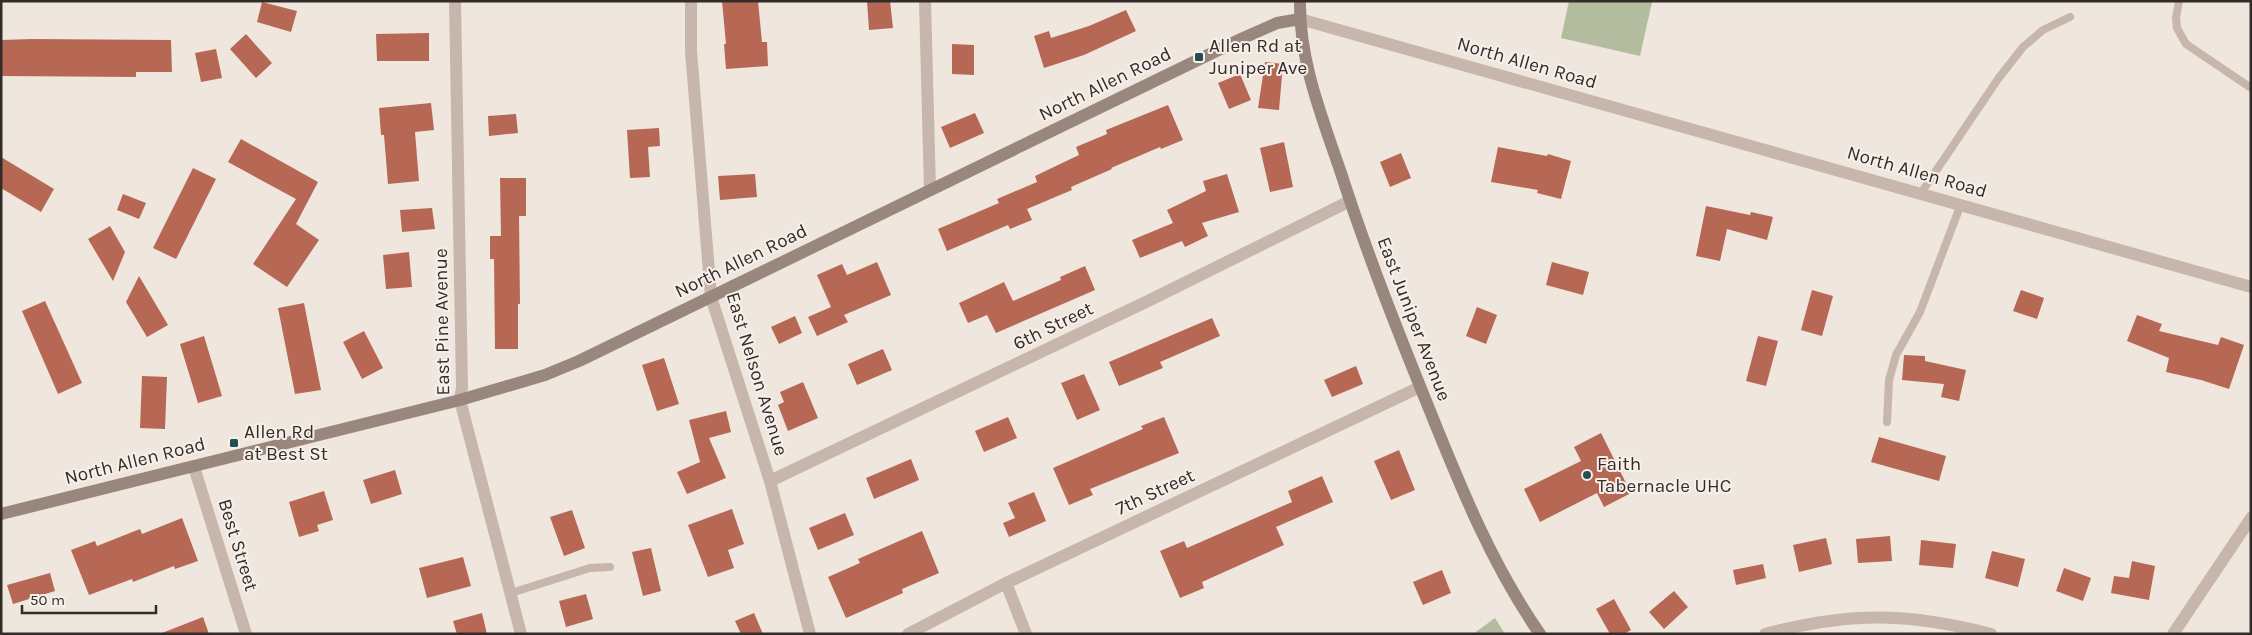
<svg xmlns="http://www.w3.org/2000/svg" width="2252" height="635" font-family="Karla,sans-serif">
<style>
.green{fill:#b4bca0}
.building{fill:#b66855}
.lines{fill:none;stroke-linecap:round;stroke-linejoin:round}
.lane{stroke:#c6b6ab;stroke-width:8}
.street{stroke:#c6b6ab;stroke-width:12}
.secondary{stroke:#99867d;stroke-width:12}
.poi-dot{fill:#244f50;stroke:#f7f0ea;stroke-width:2}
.labels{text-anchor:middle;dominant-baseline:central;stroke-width:4;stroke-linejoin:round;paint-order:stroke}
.poi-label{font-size:19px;fill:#342c29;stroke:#f7f0ea;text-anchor:start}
.street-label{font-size:19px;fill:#342c29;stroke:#f7f0ea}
</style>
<rect width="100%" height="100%" fill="#efe6de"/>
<path class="green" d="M 1569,1 L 1652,2 L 1640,56 L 1561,38 Z
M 1495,618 L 1505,634 L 1473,634 Z"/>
<path class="building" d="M 722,1 L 758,1 L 762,42 L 767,42 L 768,66 L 726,69 L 724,44 L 726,44 Z
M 867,1 L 890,1 L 893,28 L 869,30 Z
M 262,2 L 297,11 L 291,32 L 257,22 Z
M 1126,10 L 1136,31 L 1084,55 L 1044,68 L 1034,36 L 1049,31 L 1051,38 L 1089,26 Z
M 429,33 L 429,61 L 377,61 L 376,34 Z
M 246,34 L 272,63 L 256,78 L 230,49 Z
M 32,39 L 171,40 L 172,72 L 136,72 L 136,77 L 1,76 L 1,40 Z
M 952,44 L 974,45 L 974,75 L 952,74 Z
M 216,49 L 222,78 L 201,82 L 195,53 Z
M 1265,62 L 1283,64 L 1279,110 L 1258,108 Z
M 1240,74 L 1251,100 L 1229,109 L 1218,83 Z
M 431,103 L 434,130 L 415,132 L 419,181 L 388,184 L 384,135 L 381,135 L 379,108 Z
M 1168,105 L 1183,140 L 1161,149 L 1160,147 L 1111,168 L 1112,169 L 1071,187 L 1072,190 L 1027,209 L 1032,220 L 1010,229 L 1008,225 L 947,251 L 938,229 L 999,203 L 997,199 L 1037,182 L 1035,176 L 1079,155 L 1076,147 L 1107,134 L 1106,130 Z
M 975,113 L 984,133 L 950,148 L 941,127 Z
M 516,114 L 518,133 L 489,136 L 488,116 Z
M 659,128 L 660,146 L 648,147 L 650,177 L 630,178 L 627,130 Z
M 241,139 L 318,182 L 296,224 L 319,240 L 287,287 L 253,264 L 296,199 L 228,162 Z
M 1284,142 L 1293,187 L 1270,192 L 1260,148 Z
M 1498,147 L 1547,156 L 1548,154 L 1571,161 L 1561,199 L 1537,193 L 1538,190 L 1491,182 Z
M 1401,153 L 1411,178 L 1390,187 L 1380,162 Z
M 1,157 L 54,189 L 41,212 L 1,188 Z
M 193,168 L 216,179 L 176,259 L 153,248 Z
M 755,174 L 757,197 L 720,200 L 718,176 Z
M 1227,174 L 1239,212 L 1202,223 L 1208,236 L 1185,247 L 1182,241 L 1140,258 L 1132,240 L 1173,223 L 1167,210 L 1206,191 L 1203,181 Z
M 500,178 L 526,178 L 526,216 L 519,216 L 520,304 L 518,304 L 518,349 L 495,349 L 494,259 L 490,259 L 490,236 L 501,236 Z
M 123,194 L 146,203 L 139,219 L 117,210 Z
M 1706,206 L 1750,215 L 1751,212 L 1773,217 L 1767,240 L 1727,229 L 1720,261 L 1696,256 Z
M 432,208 L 435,229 L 402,232 L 400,210 Z
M 110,226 L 125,252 L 113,281 L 88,239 Z
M 409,252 L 412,287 L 386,289 L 383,255 Z
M 877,262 L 891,295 L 844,315 L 848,322 L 817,336 L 808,317 L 831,307 L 817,275 L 842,264 L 847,275 Z
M 1552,262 L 1589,272 L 1583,295 L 1546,285 Z
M 1085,266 L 1095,290 L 996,333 L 987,315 L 968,323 L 959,303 L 1004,282 L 1013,301 L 1061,280 L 1060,277 Z
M 139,276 L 168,325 L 147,337 L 126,302 Z
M 1812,290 L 1833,296 L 1822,336 L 1801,330 Z
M 2021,290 L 2044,298 L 2037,319 L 2013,311 Z
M 45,301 L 82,383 L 58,394 L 22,311 Z
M 304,303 L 321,390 L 295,394 L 278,308 Z
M 1477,307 L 1497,315 L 1486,344 L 1466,336 Z
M 2137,315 L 2162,324 L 2159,331 L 2218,345 L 2221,337 L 2244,345 L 2229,389 L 2201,380 L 2166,372 L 2169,358 L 2127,341 Z
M 795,316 L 802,333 L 779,344 L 771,327 Z
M 1212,318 L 1220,336 L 1160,362 L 1163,368 L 1119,386 L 1109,362 Z
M 364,331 L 383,368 L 362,379 L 343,342 Z
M 204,336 L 222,396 L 198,403 L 180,344 Z
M 1758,336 L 1778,341 L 1766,386 L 1746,381 Z
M 883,349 L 892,370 L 857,385 L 848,364 Z
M 1904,355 L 1925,356 L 1925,361 L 1966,370 L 1959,401 L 1941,397 L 1944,384 L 1902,380 Z
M 664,358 L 679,404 L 657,411 L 642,365 Z
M 1356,366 L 1363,384 L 1332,397 L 1324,380 Z
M 1084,374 L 1100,410 L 1077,420 L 1061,383 Z
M 142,376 L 167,377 L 165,429 L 140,428 Z
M 803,382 L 818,418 L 788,431 L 778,405 L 784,402 L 780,392 Z
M 726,411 L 731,432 L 709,438 L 726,478 L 687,494 L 677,472 L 700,462 L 689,420 Z
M 1008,417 L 1017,438 L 984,452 L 975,431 Z
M 1164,417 L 1179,453 L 1090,489 L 1093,495 L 1069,505 L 1053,468 L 1143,429 L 1141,426 Z
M 1601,433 L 1631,493 L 1604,507 L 1597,493 L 1540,522 L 1524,489 L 1581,461 L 1574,447 Z
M 1879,437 L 1946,456 L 1939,481 L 1871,462 Z
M 1399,450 L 1415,490 L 1391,500 L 1374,461 Z
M 911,459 L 919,480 L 874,499 L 866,478 Z
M 395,470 L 402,494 L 371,504 L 363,480 Z
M 1322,476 L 1333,502 L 1276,527 L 1284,545 L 1202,582 L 1204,588 L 1180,598 L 1160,551 L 1184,541 L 1187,548 L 1292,502 L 1288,491 Z
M 324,491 L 333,520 L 317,525 L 319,531 L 299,537 L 289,502 Z
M 1034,492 L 1046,521 L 1009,537 L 1003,523 L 1015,518 L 1008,503 Z
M 732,509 L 744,544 L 728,550 L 734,568 L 708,577 L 688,525 Z
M 572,510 L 585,548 L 564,556 L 550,517 Z
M 845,513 L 854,535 L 818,550 L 809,528 Z
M 182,518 L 198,561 L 175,569 L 174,566 L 133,582 L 132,579 L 89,595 L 71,550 L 95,541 L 97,546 L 140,529 L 142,534 Z
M 922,531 L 939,573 L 902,589 L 903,593 L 846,618 L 828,577 L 860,563 L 858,559 Z
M 1890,536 L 1892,561 L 1858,563 L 1856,539 Z
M 1826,538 L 1832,564 L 1799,572 L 1793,545 Z
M 1921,540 L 1956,544 L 1953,568 L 1919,565 Z
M 651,548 L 661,591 L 643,596 L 632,552 Z
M 1992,551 L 2025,559 L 2018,587 L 1985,578 Z
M 463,557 L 471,586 L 427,598 L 419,568 Z
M 2132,561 L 2155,566 L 2149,600 L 2111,593 L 2114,576 L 2129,578 Z
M 1763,564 L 1766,578 L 1736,585 L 1733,570 Z
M 2064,568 L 2091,578 L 2083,601 L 2056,591 Z
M 1442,570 L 1451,593 L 1423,605 L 1413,582 Z
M 50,573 L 55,591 L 13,604 L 7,585 Z
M 1674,591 L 1688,607 L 1664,629 L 1649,612 Z
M 586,594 L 593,619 L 566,627 L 559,601 Z
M 1614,599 L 1631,630 L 1624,634 L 1610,634 L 1596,609 Z
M 482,613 L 487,634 L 457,634 L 453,621 Z
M 754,613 L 763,634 L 741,634 L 735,621 Z
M 203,617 L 209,634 L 162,634 L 162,633 Z"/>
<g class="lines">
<path class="lane" d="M 2179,1 L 2176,18 L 2177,28 L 2186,44 L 2251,88
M 1921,193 L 1998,79 L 2023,47 L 2043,30 L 2070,17
M 1887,422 L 1889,380 L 1896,355 L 1920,312 L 1961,204
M 511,593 L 590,568 L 610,567"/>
<path class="street" d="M 455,1 L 462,387 L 460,400 L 521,634
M 691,1 L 691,51 L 711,297 L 770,481 L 810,634
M 925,1 L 930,190
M 1300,19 L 2251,287
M 194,467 L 246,634
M 770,481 L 1148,301 L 1350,201
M 1006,583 L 1026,634
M 908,634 L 1006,583 L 1420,387
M 1765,634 C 1849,612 1907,612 1991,634
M 2173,634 L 2251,518"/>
<path class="secondary" d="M 1300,1 C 1299,61 1322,117 1341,173 C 1367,254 1398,332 1430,411 C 1461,488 1492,565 1540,634
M 1,514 L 460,400 L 545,375 L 579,361 L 1241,39 L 1277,23 L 1300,19"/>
</g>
<g class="poi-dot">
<rect x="1194" y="52" width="10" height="10" rx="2.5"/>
<rect x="229" y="438" width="10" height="10" rx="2.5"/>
<circle cx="1587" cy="475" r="5"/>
</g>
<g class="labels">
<g class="poi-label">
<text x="1209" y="46">Allen Rd at<tspan x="1209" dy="22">Juniper Ave</tspan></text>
<text x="244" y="432">Allen Rd<tspan x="244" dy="22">at Best St</tspan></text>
<text x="1597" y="464">Faith<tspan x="1597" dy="22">Tabernacle UHC</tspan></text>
</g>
<g class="street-label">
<text transform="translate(1527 63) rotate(16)">North Allen Road</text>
<text transform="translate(1105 84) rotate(-26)">North Allen Road</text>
<text transform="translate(1917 172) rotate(16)">North Allen Road</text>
<text transform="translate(741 261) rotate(-26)">North Allen Road</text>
<text transform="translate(1414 319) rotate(69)">East Juniper Avenue</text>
<text transform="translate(442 322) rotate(-91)">East Pine Avenue</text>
<text transform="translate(1053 326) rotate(-26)">6th Street</text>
<text transform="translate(757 374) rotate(73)">East Nelson Avenue</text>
<text transform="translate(135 461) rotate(-14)">North Allen Road</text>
<text transform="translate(1155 492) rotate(-25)">7th Street</text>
<text transform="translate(238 545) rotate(73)">Best Street</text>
</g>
</g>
<rect width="2252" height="635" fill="none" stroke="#342c29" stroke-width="5"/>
<path d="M22 605v8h134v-8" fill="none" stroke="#342c29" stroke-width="2.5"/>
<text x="30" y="605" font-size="15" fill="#342c29" stroke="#f7f0ea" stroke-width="4" paint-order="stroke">50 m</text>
</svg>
